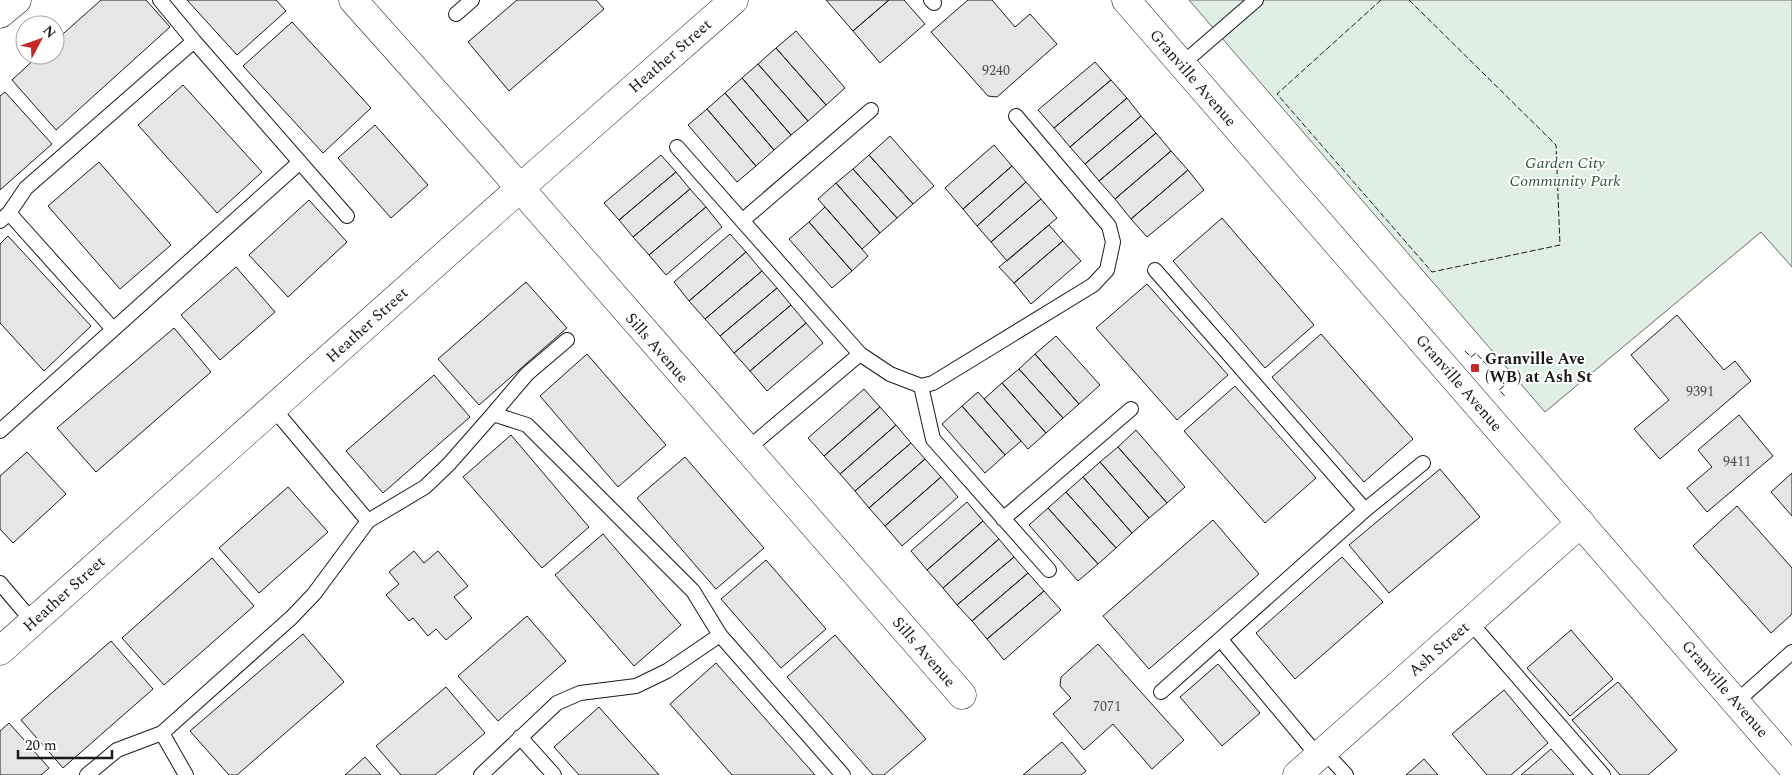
<svg xmlns="http://www.w3.org/2000/svg" width="1792" height="775" font-family="Spectral,serif">
<style>
.green{fill:#e0efe3;stroke:#6a6a6a}
.building{fill:#e6e6e6;stroke:#1a1a1a}
.lines{fill:none;stroke-linecap:round;stroke-linejoin:round}
.lane-casing{stroke:#1a1a1a;stroke-width:16}
.street-casing{stroke:#1a1a1a;stroke-width:29}
.secondary-casing{stroke:#1a1a1a;stroke-width:29}
.lane{stroke:#fff;stroke-width:14}
.street{stroke:#fff;stroke-width:28}
.secondary{stroke:#fff;stroke-width:28}
.fence{stroke:#1a1a1a;stroke-width:1;stroke-dasharray:6 2.5;stroke-linecap:butt}
.poi-dot{fill:#c62828;stroke:#fff;stroke-width:2}
.labels{text-anchor:middle;dominant-baseline:central;stroke-width:4;stroke-linejoin:round;paint-order:stroke}
.number-label{font-size:14px;fill:#4d4d4d}
.street-label{font-size:16px;fill:#1a1a1a;stroke:#fff}
.park-label{font-size:16px;font-style:italic;fill:#2b5a34;stroke:#fff}
.poi-label{font-size:16px;font-weight:bold;fill:#1a1a1a;stroke:#fff;text-anchor:start}
</style>
<rect width="100%" height="100%" fill="#fff"/>
<path class="green" d="M 1189,0 L 1792,0 L 1792,267 L 1761,232 L 1545,412 Z"/>
<path class="building" d="M 101,0 L 146,0 L 170,27 L 56,130 L 12,80 L 39,55 L 55,55 L 55,41 Z
M 187,0 L 276,0 L 286,11 L 237,55 Z
M 517,0 L 596,0 L 604,9 L 509,91 L 468,42 Z
M 826,0 L 889,0 L 853,31 Z
M 889,0 L 904,0 L 925,24 L 880,63 L 853,31 Z
M 968,0 L 992,0 L 1015,27 L 1030,14 L 1057,44 L 997,97 L 988,96 L 931,32 Z
M 292,22 L 371,108 L 323,153 L 243,66 Z
M 796,31 L 845,88 L 826,105 L 776,48 Z
M 776,48 L 826,105 L 808,121 L 758,64 Z
M 1095,62 L 1111,80 L 1054,128 L 1038,110 Z
M 758,64 L 808,121 L 791,135 L 742,78 Z
M 742,78 L 791,135 L 774,150 L 725,93 Z
M 1111,80 L 1127,98 L 1070,147 L 1054,128 Z
M 183,85 L 262,172 L 217,213 L 138,125 Z
M 5,92 L 52,144 L 0,190 L 0,96 Z
M 725,93 L 774,150 L 756,166 L 707,109 Z
M 1127,98 L 1141,116 L 1085,164 L 1070,147 Z
M 707,109 L 756,166 L 737,182 L 688,125 Z
M 1141,116 L 1156,133 L 1099,181 L 1085,164 Z
M 375,125 L 428,185 L 391,218 L 338,158 Z
M 1156,133 L 1171,151 L 1115,199 L 1099,181 Z
M 890,136 L 934,186 L 913,204 L 869,155 Z
M 994,145 L 1012,166 L 963,209 L 945,188 Z
M 1171,151 L 1188,170 L 1131,219 L 1115,199 Z
M 661,155 L 676,172 L 619,220 L 604,203 Z
M 869,155 L 913,204 L 897,218 L 853,169 Z
M 99,162 L 171,245 L 120,289 L 48,206 Z
M 1012,166 L 1026,182 L 977,226 L 963,209 Z
M 853,169 L 897,218 L 880,233 L 836,183 Z
M 1188,170 L 1204,190 L 1147,237 L 1131,219 Z
M 676,172 L 690,189 L 633,237 L 619,220 Z
M 1026,182 L 1041,199 L 991,242 L 977,226 Z
M 836,183 L 880,233 L 862,249 L 818,199 Z
M 690,189 L 706,207 L 649,255 L 633,237 Z
M 1041,199 L 1057,218 L 1007,261 L 991,242 Z
M 309,200 L 347,242 L 288,297 L 249,255 Z
M 706,207 L 722,227 L 666,275 L 649,255 Z
M 825,207 L 868,256 L 852,271 L 809,222 Z
M 1222,218 L 1314,325 L 1265,368 L 1173,261 Z
M 809,222 L 852,271 L 832,288 L 789,239 Z
M 1049,225 L 1063,241 L 1014,283 L 999,267 Z
M 730,234 L 746,252 L 689,301 L 674,282 Z
M 8,236 L 91,326 L 44,371 L 0,323 L 0,244 Z
M 1063,241 L 1081,261 L 1031,304 L 1014,283 Z
M 746,252 L 762,271 L 705,319 L 689,301 Z
M 236,267 L 275,312 L 220,360 L 181,315 Z
M 762,271 L 777,288 L 720,336 L 705,319 Z
M 526,282 L 567,328 L 479,405 L 438,359 Z
M 1147,284 L 1228,375 L 1177,420 L 1096,328 Z
M 777,288 L 791,305 L 734,353 L 720,336 Z
M 791,305 L 806,323 L 750,371 L 734,353 Z
M 1677,315 L 1724,370 L 1735,361 L 1751,381 L 1660,459 L 1634,429 L 1669,400 L 1631,355 Z
M 806,323 L 823,343 L 767,391 L 750,371 Z
M 174,328 L 211,372 L 96,472 L 57,428 Z
M 1321,334 L 1413,439 L 1364,482 L 1272,377 Z
M 1056,336 L 1100,385 L 1079,404 L 1035,354 Z
M 587,354 L 666,445 L 618,487 L 540,396 Z
M 1035,354 L 1079,404 L 1063,418 L 1019,369 Z
M 1019,369 L 1063,418 L 1046,433 L 1002,383 Z
M 434,375 L 470,417 L 383,493 L 346,451 Z
M 1002,383 L 1046,433 L 1028,449 L 984,399 Z
M 1235,386 L 1316,478 L 1265,523 L 1184,431 Z
M 864,389 L 880,407 L 824,456 L 808,438 Z
M 978,392 L 1021,441 L 1005,455 L 962,406 Z
M 962,406 L 1005,455 L 985,473 L 942,424 Z
M 880,407 L 896,425 L 840,474 L 824,456 Z
M 1739,415 L 1773,456 L 1707,512 L 1687,488 L 1712,467 L 1698,450 Z
M 896,425 L 911,443 L 855,491 L 840,474 Z
M 1136,430 L 1185,487 L 1167,503 L 1118,447 Z
M 511,435 L 589,527 L 542,568 L 463,477 Z
M 911,443 L 925,459 L 869,508 L 855,491 Z
M 1118,447 L 1167,503 L 1149,518 L 1100,462 Z
M 27,452 L 66,494 L 13,543 L 0,529 L 0,476 Z
M 685,457 L 764,548 L 716,589 L 637,498 Z
M 925,459 L 941,477 L 885,526 L 869,508 Z
M 1100,462 L 1149,518 L 1132,533 L 1083,477 Z
M 1440,469 L 1480,517 L 1389,593 L 1349,545 Z
M 1792,473 L 1792,516 L 1771,492 Z
M 941,477 L 958,497 L 902,546 L 885,526 Z
M 1083,477 L 1132,533 L 1116,548 L 1066,492 Z
M 288,487 L 328,532 L 259,593 L 219,548 Z
M 1066,492 L 1116,548 L 1098,564 L 1048,508 Z
M 967,502 L 983,521 L 927,570 L 911,551 Z
M 1737,506 L 1792,568 L 1792,614 L 1771,633 L 1693,546 Z
M 1048,508 L 1098,564 L 1078,581 L 1029,525 Z
M 1213,520 L 1259,574 L 1149,669 L 1103,616 Z
M 983,521 L 999,539 L 943,588 L 927,570 Z
M 603,534 L 681,625 L 634,666 L 555,575 Z
M 999,539 L 1014,557 L 957,605 L 943,588 Z
M 414,551 L 424,563 L 438,551 L 468,586 L 454,597 L 472,618 L 446,640 L 436,629 L 428,636 L 413,618 L 409,621 L 386,595 L 399,584 L 389,572 Z
M 1014,557 L 1028,573 L 972,621 L 957,605 Z
M 1342,557 L 1383,602 L 1295,679 L 1256,633 Z
M 212,558 L 254,606 L 164,685 L 122,638 Z
M 766,560 L 826,629 L 781,668 L 721,599 Z
M 1028,573 L 1044,591 L 987,639 L 972,621 Z
M 1044,591 L 1061,610 L 1004,660 L 987,639 Z
M 527,616 L 566,661 L 498,721 L 458,676 Z
M 1571,630 L 1613,679 L 1570,716 L 1527,668 Z
M 303,634 L 344,682 L 237,775 L 229,775 L 190,731 Z
M 835,635 L 926,739 L 884,775 L 873,775 L 787,677 Z
M 111,641 L 153,689 L 63,768 L 21,720 Z
M 1098,644 L 1184,740 L 1152,769 L 1113,724 L 1084,750 L 1053,714 L 1071,698 L 1060,686 L 1061,677 Z
M 716,663 L 815,775 L 732,775 L 670,704 Z
M 1218,664 L 1260,713 L 1222,746 L 1180,697 Z
M 1618,682 L 1677,750 L 1648,775 L 1620,775 L 1572,720 Z
M 446,687 L 485,733 L 435,775 L 401,775 L 376,746 Z
M 1504,690 L 1548,743 L 1511,775 L 1487,775 L 1452,734 Z
M 599,707 L 659,775 L 579,775 L 554,747 Z
M 9,723 L 49,768 L 41,775 L 0,775 L 0,731 Z
M 1062,742 L 1086,771 L 1081,775 L 1023,775 Z
M 1551,749 L 1574,775 L 1521,775 Z
M 365,757 L 381,775 L 345,775 Z
M 1424,759 L 1438,775 L 1406,775 Z"/>
<g class="lines">
<defs>
<path id="lane" d="M 160,0 L 194,41 L 347,216
M 931,0 L 934,3
M 456,14 L 472,0
M 1182,64 L 1256,0
M 677,147 L 860,354 L 746,450
M 9,213 L 113,329
M 743,220 L 871,110
M 0,221 L 9,213 L 26,188 L 194,41
M 1155,270 L 1365,510
M 860,354 L 890,374 L 921,386 L 933,383 L 1093,285 L 1107,270 L 1113,242 L 1109,226 L 1016,116
M 921,386 L 933,439 L 1049,570
M 493,414 L 527,374 L 567,340
M 0,431 L 300,162
M 1003,519 L 1131,409
M 368,521 L 425,487 L 449,464 L 493,414 L 527,425 L 693,591 L 720,635 L 667,671 L 636,686 L 580,693 L 557,703 L 481,775
M 0,583 L 33,622
M 1470,622 L 1603,775
M 720,635 L 843,775
M 1221,640 L 1318,756
M 1161,692 L 1365,510 L 1423,463
M 1736,702 L 1792,652
M 162,733 L 186,775
M 520,737 L 554,775
M 1324,751 L 1346,775
M 87,775 L 117,750 L 162,733 L 291,618 L 314,594 L 368,521 L 273,408"/>
<path id="street" d="M 353,0 L 492,156 L 962,695
M 0,14 L 17,0
M 0,651 L 545,166 L 734,0
M 1297,775 L 1581,523"/>
<path id="secondary" d="M 1126,0 L 1792,767"/>
</defs>
<use href="#lane" class="lane-casing"/>
<use href="#street" class="street-casing"/>
<use href="#secondary" class="secondary-casing"/>
<use href="#lane" class="lane"/>
<use href="#street" class="street"/>
<use href="#secondary" class="secondary"/>
<path class="fence" d="M 1381,0 L 1277,94 L 1432,272 L 1560,245 L 1556,145 L 1409,0
M 1465,351 L 1471,357 L 1476,353 L 1505,385 L 1499,390 L 1506,397"/>
</g>
<rect class="poi-dot" x="1470" y="363" width="10" height="10" rx="2.5"/>
<g class="labels">
<g class="number-label">
<text x="996" y="70">9240</text>
<text x="1700" y="391">9391</text>
<text x="1737" y="461">9411</text>
<text x="1107" y="706">7071</text>
</g>
<g class="street-label">
<text transform="translate(670 56) rotate(-41)">Heather Street</text>
<text transform="translate(1193 78) rotate(49)">Granville Avenue</text>
<text transform="translate(367 325) rotate(-42)">Heather Street</text>
<text transform="translate(657 348) rotate(49)">Sills Avenue</text>
<text transform="translate(1459 383) rotate(49)">Granville Avenue</text>
<text transform="translate(64 594) rotate(-42)">Heather Street</text>
<text transform="translate(1439 649) rotate(-41)">Ash Street</text>
<text transform="translate(924 652) rotate(49)">Sills Avenue</text>
<text transform="translate(1725 689) rotate(49)">Granville Avenue</text>
</g>
<g class="park-label">
<text x="1565" y="163">Garden City<tspan x="1565" dy="18">Community Park</tspan></text>
</g>
<g class="poi-label">
<text x="1485" y="359">Granville Ave<tspan x="1485" dy="18">(WB) at Ash St</tspan></text>
</g>
</g>
<g transform="translate(40 40) rotate(49)"><circle r="24" fill="#ffffff" stroke="#a3a3a3"/>
<path d="M0-4L9 19L0 12L-9 19Z" fill="#c62828"/>
<text y="-8" font-size="14" font-weight="bold" text-anchor="middle" fill="#1a1a1a">N</text>
</g>
<path d="M18 750v8h94v-8" fill="none" stroke="#1a1a1a" stroke-width="2.5"/>
<text x="25" y="750" font-size="15" fill="#1a1a1a" stroke="#ffffff" stroke-width="4" paint-order="stroke">20 m</text>
</svg>
